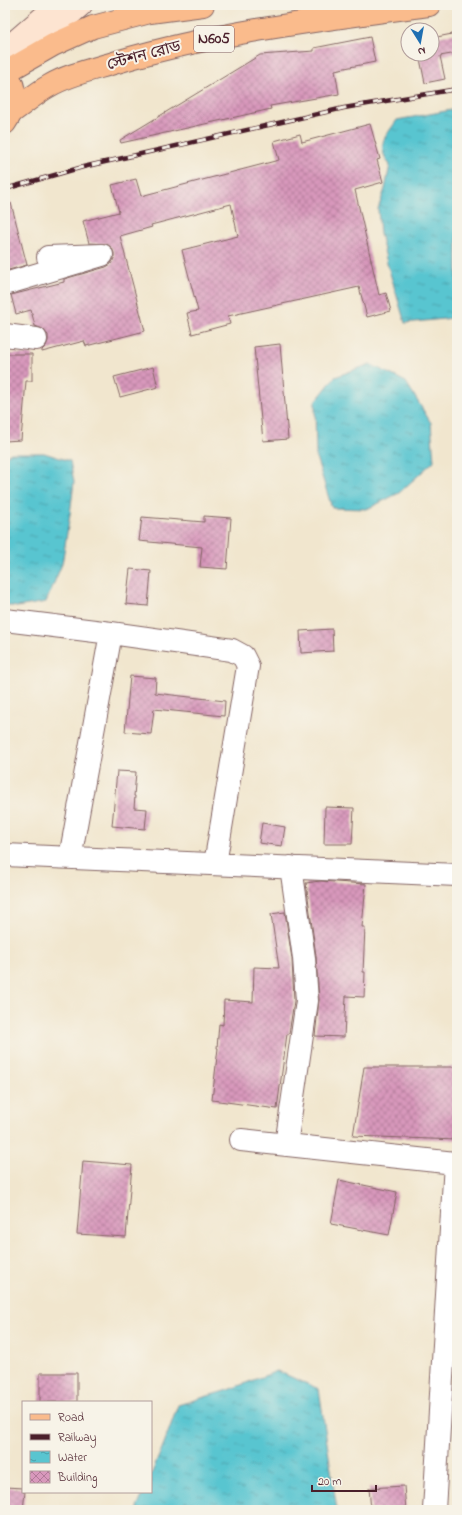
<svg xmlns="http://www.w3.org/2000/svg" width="462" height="1515" font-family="'Indie Flower','Noto Sans Bengali',sans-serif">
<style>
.water{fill:url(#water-ripples);stroke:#52727e}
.building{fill:url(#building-cross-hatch)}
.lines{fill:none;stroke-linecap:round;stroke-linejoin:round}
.street-casing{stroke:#846564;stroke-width:24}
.secondary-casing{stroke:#846564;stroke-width:24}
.primary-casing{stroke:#846564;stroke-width:24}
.highway-casing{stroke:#846564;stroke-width:24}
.street{stroke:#fff;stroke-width:22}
.secondary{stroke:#fde4d1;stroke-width:22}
.primary{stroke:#fabb8c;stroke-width:22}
.highway{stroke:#fabb8c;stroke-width:22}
.rail-casing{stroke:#4a1f2b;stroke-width:4.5}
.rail{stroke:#f7f3e8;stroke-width:3;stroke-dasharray:9;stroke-linecap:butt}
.labels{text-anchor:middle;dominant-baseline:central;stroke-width:4;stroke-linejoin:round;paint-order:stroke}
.shield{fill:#f7f3e8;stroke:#7e5f64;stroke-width:1}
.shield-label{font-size:15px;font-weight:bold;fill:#4a1f2b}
.street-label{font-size:16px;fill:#4a1f2b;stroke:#f7f3e8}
</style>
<defs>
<pattern id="water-ripples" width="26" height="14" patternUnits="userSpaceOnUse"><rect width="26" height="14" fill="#59c5d0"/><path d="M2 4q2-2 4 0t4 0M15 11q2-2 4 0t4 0" fill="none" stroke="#4c9fa9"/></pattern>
<pattern id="building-cross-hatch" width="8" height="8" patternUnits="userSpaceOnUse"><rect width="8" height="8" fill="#d898bc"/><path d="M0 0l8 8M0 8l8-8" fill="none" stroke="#b17b99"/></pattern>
</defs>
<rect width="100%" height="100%" fill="#f7f3e8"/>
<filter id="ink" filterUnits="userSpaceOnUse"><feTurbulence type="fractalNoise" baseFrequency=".025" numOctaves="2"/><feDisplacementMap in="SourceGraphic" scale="8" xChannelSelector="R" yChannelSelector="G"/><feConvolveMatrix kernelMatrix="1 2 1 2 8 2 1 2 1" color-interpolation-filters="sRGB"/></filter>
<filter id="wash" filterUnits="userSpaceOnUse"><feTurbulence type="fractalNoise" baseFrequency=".012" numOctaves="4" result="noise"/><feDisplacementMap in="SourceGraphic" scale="16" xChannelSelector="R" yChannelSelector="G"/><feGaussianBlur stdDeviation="0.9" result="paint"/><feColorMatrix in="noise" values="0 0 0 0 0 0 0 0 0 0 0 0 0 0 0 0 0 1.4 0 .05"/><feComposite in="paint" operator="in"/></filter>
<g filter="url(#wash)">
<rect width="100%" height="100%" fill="#f1e6ce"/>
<path class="water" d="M 457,109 L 457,317 L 453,318 L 405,323 L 387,263 L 380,233 L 378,209 L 385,189 L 390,165 C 375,144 385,138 397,120 Z
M 370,364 L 406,382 L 431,423 L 434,461 L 399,493 L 367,509 L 332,508 L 316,457 L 315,402 L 335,377 Z
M 11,453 L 44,453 L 70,461 L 74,482 L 70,514 L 62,564 L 46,602 L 17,607 L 5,605 L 5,457 Z
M 277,1371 L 319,1389 L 337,1510 L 139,1510 L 137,1508 L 144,1492 L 151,1492 L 151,1475 L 165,1441 L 178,1405 L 228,1390 Z"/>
<g id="blocks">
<path class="building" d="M 457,33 L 457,53 L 440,56 L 445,79 L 425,83 L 419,54 L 432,54 L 432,38 Z
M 370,37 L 375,62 L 335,70 L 339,94 L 270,106 L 271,109 L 121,143 L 120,140 L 260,55 L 314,51 L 314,48 Z
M 370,124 L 380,159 L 377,160 L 383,182 L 355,190 L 379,295 L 386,293 L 391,311 L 367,317 L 359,287 L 228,316 L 230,324 L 192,334 L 187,313 L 198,311 L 182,250 L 238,236 L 231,204 L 151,225 L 152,227 L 120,236 L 145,331 L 86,346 L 84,341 L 42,352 L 42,350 L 46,346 L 48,341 L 48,335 L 43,329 L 35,326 L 31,310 L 16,314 L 11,295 L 64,282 L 64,279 L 106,267 L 111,264 L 114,259 L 114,253 L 112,248 L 107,244 L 89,243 L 83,221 L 119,212 L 112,185 L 136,179 L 141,196 L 279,160 L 274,141 L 300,134 L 302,142 Z
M 11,203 L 27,265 L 5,271 L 5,204 Z
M 280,344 L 288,439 L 263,441 L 254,347 Z
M 5,354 L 32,354 L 32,381 L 26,381 L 21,440 L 5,441 Z
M 153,367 L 158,387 L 120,397 L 114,377 Z
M 204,516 L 231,518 L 227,569 L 200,567 L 202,547 L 139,541 L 142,517 L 204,522 Z
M 130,569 L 151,571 L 148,606 L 126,604 Z
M 332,629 L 333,651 L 301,653 L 300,631 Z
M 130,676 L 156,678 L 155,693 L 225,701 L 224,716 L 154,709 L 151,734 L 125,732 Z
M 117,771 L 136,772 L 134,796 L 135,796 L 134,808 L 147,809 L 145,829 L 112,826 Z
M 325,807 L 354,808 L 352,844 L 324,844 Z
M 262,823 L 285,827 L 282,846 L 259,843 Z
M 320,881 L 366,884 L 362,927 L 365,927 L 363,972 L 365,972 L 364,997 L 346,996 L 344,1037 L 315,1036 L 319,1000 L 316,956 L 306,883 Z
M 285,912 L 292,959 L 294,1001 L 289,1034 L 287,1034 L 277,1109 L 212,1100 L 218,1048 L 217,1048 L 219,1024 L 223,1025 L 224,1000 L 253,1002 L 254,967 L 279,968 L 271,914 Z
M 364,1067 L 457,1067 L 457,1140 L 353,1136 Z
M 83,1161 L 132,1165 L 126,1237 L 77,1234 Z
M 339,1180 L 397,1192 L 389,1235 L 331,1224 Z
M 40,1373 L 77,1373 L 77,1402 L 40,1402 Z
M 404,1486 L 406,1510 L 371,1510 L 369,1488 Z
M 5,1487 L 23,1488 L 23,1492 L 25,1492 L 23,1510 L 5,1510 Z"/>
</g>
</g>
<g filter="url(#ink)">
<use href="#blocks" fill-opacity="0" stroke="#846564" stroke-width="1"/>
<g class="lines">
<defs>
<path id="street" d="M 5,284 L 102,255 L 48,257
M 5,335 L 36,339
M 5,620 L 111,633 L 232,650 L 243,656 L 248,666 L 215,864
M 5,855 L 457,875
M 70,858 L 111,633
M 241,1140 L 455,1163 L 434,1510
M 286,1145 L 307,1001 L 304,958 L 291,867"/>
<path id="secondary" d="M 5,50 L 57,5
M 20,58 L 81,5"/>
<path id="primary" d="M 5,71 C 17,88 18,105 5,123"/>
<path id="highway" d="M 6,72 L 53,45 L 93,27 L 150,12 L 203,5
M 12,112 C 24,104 36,93 49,86 C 69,74 95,69 117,62 C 218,32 325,19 429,5"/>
</defs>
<use href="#street" class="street-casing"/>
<use href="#secondary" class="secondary-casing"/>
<use href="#primary" class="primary-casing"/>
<use href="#highway" class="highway-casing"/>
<use href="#street" class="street"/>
<use href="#secondary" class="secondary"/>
<use href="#primary" class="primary"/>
<use href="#highway" class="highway"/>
<defs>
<path id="rail" d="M 5,189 L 83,167 L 344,108 L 457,89"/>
</defs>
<use href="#rail" class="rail-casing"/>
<use href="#rail" class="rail"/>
</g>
</g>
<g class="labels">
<rect class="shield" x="194" y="26" width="40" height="26" rx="3"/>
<g class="shield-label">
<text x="214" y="39">N605</text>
</g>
<g class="street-label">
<text transform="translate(144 56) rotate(-15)">স্টেশন রোড</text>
</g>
</g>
<rect width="462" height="1515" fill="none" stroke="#f7f3e8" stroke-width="20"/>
<rect x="22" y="1401" width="130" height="92" fill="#f7f3e8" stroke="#b29e9c"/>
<rect x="30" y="1414" width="20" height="6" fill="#fabb8c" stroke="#b29e9c"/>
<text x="58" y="1421" font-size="12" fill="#4a1f2b">Road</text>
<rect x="30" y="1434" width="20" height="6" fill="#4a1f2b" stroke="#b29e9c"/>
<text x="58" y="1441" font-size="12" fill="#4a1f2b">Railway</text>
<rect x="30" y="1451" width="20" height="12" fill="url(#water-ripples)" stroke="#b29e9c"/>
<text x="58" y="1461" font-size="12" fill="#4a1f2b">Water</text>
<rect x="30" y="1471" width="20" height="12" fill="url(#building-cross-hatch)" stroke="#b29e9c"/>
<text x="58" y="1481" font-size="12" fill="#4a1f2b">Building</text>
<g transform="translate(420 42) rotate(169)"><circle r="19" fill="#f7f3e8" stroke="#b29e9c"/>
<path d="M0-3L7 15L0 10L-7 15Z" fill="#1f6fb2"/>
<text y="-6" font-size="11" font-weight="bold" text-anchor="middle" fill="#4a1f2b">N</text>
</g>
<path d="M312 1485v6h64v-6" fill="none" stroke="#4a1f2b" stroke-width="2"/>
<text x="318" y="1485" font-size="12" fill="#4a1f2b" stroke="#f7f3e8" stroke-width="3" paint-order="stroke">20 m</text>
</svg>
